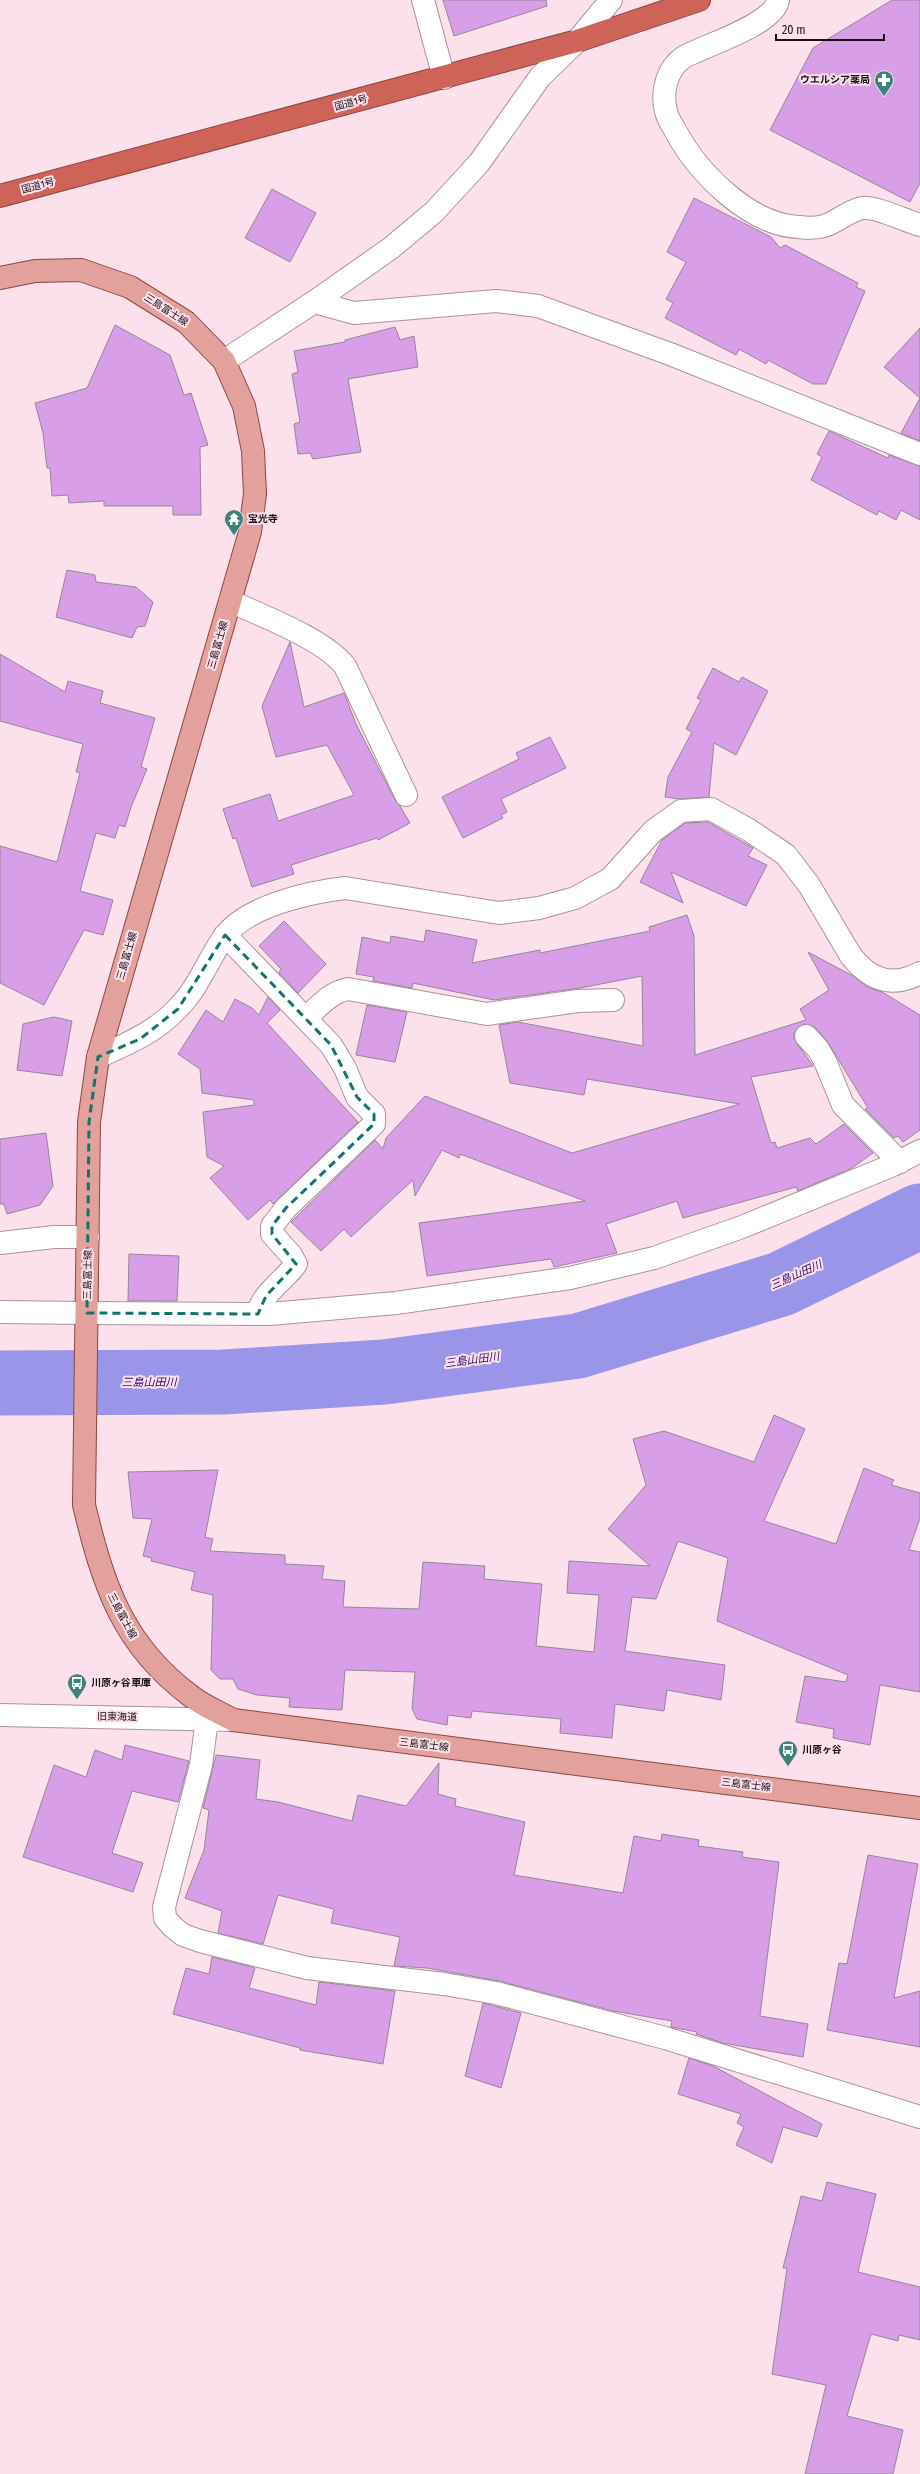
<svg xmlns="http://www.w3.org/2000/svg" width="920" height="2474" font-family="'Fira Sans Condensed','Noto Sans JP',sans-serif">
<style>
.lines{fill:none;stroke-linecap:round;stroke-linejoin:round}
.river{stroke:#9a95e8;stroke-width:65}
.building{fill:#d89ee8;stroke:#95869a}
.lane-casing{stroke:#ac929c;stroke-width:24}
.street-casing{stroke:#ac929c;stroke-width:24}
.primary-casing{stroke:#8f4641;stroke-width:24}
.highway-casing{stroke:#8f4641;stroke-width:24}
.lane{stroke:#fff;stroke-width:22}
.street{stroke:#fff;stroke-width:22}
.primary{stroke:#e2a19c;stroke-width:22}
.highway{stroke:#ce635a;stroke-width:22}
.marked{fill:none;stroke:#0f766e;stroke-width:3;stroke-dasharray:8 5;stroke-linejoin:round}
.labels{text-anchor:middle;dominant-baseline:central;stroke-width:4;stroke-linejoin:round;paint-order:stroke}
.poi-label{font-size:10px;font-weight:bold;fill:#190f13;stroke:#fce0eb;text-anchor:start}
.street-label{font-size:10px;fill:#190f13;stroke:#fce0eb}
.water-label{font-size:11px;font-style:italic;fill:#290b6e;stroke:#fce0eb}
</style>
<rect width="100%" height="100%" fill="#fce0eb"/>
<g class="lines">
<path class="river" d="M 0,1383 L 223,1382 L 384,1372 L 578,1346 L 781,1284 L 920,1216"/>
</g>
<path class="building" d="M 443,0 L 546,0 L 547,6 L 454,36 Z
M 892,0 L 920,0 L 920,183 L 910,202 L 770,130 L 813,48 Z
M 272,189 L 316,213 L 290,262 L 245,238 Z
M 694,198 L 771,237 L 780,248 L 785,245 L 858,283 L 856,287 L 865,291 L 826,384 L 813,384 L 768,360 L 766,364 L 739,349 L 736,355 L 665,318 L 673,303 L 666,299 L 686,262 L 667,252 Z
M 115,325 L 170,355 L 184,395 L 191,393 L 208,445 L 200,447 L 201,515 L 173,515 L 173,506 L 104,506 L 104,501 L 69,503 L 68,495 L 52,496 L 50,468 L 47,468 L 43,433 L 35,403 L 87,388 Z
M 395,327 L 400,340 L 414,336 L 418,367 L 348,379 L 361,452 L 313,459 L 310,453 L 298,454 L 294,424 L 300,422 L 292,374 L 298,372 L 294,351 L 345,342 L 345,340 Z
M 920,328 L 920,441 L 901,433 L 920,398 L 884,367 Z
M 829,431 L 888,458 L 889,455 L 920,466 L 920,520 L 901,510 L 896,520 L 879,511 L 877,515 L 811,480 L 822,457 L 817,454 Z
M 67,570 L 95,575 L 96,582 L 136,587 L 153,602 L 145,626 L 137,627 L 132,638 L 56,617 Z
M 290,642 L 304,707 L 344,693 L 356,724 L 395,800 L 400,806 L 410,823 L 378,840 L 377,838 L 291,865 L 294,874 L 252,887 L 236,838 L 233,839 L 223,809 L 270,794 L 278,821 L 354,795 L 327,745 L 276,757 L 262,706 Z
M 0,654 L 65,692 L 68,681 L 103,691 L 100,703 L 155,718 L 141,767 L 147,769 L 131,807 L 125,827 L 119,825 L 115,838 L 96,833 L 80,891 L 113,900 L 103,935 L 84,930 L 44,1005 L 0,983 L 0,846 L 57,862 L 80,773 L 76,772 L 83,744 L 0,721 Z
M 713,668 L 739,682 L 742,677 L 768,691 L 736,755 L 714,743 L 709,797 L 679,799 L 665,797 L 668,777 L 692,732 L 686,729 L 701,700 L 697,698 Z
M 550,737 L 566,768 L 501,799 L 507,812 L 501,815 L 503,818 L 463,838 L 442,797 L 519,759 L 516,753 Z
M 708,822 L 753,848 L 748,856 L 767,865 L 746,906 L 671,872 L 683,903 L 640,882 L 662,840 L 685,823 Z
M 687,915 L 694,936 L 695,1055 L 806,1020 L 800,1009 L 829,990 L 808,952 L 853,976 L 867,987 L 882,992 L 920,1015 L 920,1130 L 903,1142 L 898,1136 L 894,1138 L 865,1109 L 868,1108 L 827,1041 L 815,1027 L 804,1024 L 794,1032 L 794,1039 L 813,1066 L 751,1077 L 771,1143 L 775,1142 L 777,1148 L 810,1138 L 816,1144 L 844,1124 L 873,1153 L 852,1168 L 798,1191 L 796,1187 L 683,1218 L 677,1201 L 606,1224 L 617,1253 L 554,1267 L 551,1259 L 427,1276 L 419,1223 L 585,1201 L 460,1154 L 459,1158 L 442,1150 L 415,1196 L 413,1180 L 351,1237 L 344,1229 L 321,1251 L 291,1222 L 375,1140 L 383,1149 L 386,1138 L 425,1096 L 572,1153 L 740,1104 L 587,1079 L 584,1095 L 510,1083 L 499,1025 L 518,1022 L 643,1046 L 642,976 L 580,988 L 494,1000 L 413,983 L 412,988 L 373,981 L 374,977 L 356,974 L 362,937 L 390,943 L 391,936 L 424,942 L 426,930 L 477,940 L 472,963 L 540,950 L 540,953 L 650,931 L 649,927 Z
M 284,921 L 326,964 L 298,993 L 279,973 L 281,969 L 259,946 Z
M 268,997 L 280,1010 L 267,1023 L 358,1122 L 273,1204 L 270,1200 L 248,1220 L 210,1178 L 224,1166 L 207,1157 L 203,1112 L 254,1105 L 254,1100 L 202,1093 L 200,1069 L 178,1054 L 206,1010 L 223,1022 L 235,999 L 252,1008 L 259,1015 Z
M 367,1005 L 407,1012 L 395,1062 L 356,1055 Z
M 54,1017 L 72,1021 L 62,1076 L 17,1070 L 23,1024 Z
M 46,1133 L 53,1186 L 40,1205 L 7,1214 L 4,1204 L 0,1204 L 0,1139 Z
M 129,1254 L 179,1256 L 177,1301 L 128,1301 Z
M 774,1415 L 805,1429 L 764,1521 L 836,1544 L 864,1468 L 894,1480 L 891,1485 L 920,1493 L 920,1518 L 909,1550 L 920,1552 L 920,1692 L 880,1685 L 870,1745 L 833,1738 L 834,1729 L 796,1722 L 805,1676 L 846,1682 L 848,1675 L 717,1621 L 728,1558 L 678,1541 L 656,1599 L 632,1597 L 625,1651 L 725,1665 L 721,1700 L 667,1690 L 664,1711 L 615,1704 L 612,1738 L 560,1733 L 561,1719 L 472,1711 L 471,1718 L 448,1715 L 447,1725 L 417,1719 L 412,1709 L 415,1672 L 345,1670 L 342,1710 L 289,1707 L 290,1698 L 257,1695 L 238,1689 L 233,1679 L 220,1679 L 211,1670 L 213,1595 L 191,1590 L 195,1572 L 151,1561 L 152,1558 L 143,1556 L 152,1519 L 133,1518 L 128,1472 L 218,1470 L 205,1537 L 213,1539 L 210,1551 L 285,1555 L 285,1564 L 324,1566 L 322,1579 L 345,1581 L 343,1607 L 419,1609 L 423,1562 L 485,1566 L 484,1579 L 542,1584 L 536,1646 L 594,1652 L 599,1595 L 567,1593 L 569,1561 L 650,1566 L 608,1529 L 646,1485 L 633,1439 L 664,1431 L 754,1462 Z
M 125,1745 L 189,1761 L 178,1802 L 132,1791 L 112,1853 L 143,1863 L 133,1892 L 23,1857 L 54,1765 L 86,1777 L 95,1750 L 122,1760 Z
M 216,1755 L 260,1760 L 256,1799 L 278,1802 L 352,1821 L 358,1795 L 406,1806 L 439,1763 L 438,1794 L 456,1799 L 455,1806 L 525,1822 L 514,1875 L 623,1893 L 634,1836 L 661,1841 L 662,1834 L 699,1840 L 698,1846 L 743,1852 L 742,1857 L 779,1862 L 760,2016 L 808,2024 L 803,2057 L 723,2043 L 696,2034 L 697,2032 L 671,2027 L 672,2021 L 613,2011 L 499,1981 L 427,1968 L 394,1966 L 400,1937 L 331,1923 L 334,1909 L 278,1895 L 263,1944 L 218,1933 L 222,1911 L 185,1898 L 204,1850 L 209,1810 L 203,1808 Z
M 868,1855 L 918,1864 L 894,1998 L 920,1991 L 920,2047 L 827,2030 L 839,1963 L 847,1964 Z
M 212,1957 L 255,1968 L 249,1988 L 316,2005 L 319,1982 L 395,1991 L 383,2064 L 300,2050 L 300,2048 L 173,2014 L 186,1968 L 209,1974 Z
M 483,2003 L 521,2013 L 501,2088 L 465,2076 Z
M 689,2058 L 713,2066 L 822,2124 L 817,2137 L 783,2127 L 772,2163 L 736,2145 L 744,2127 L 737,2123 L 741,2114 L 678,2094 Z
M 827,2182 L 876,2194 L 858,2272 L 920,2287 L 920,2340 L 899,2335 L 898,2341 L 871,2334 L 847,2416 L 903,2430 L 893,2474 L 805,2474 L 826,2385 L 772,2374 L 787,2268 L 783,2268 L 801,2196 L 822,2201 Z"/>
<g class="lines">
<defs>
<path id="lane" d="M 230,601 C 264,617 322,638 345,666 L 406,795
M 610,879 L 653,831 L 681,811 L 711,809 L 749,830 L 786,855 L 809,885 L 851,956
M 806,1036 L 818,1049 L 825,1061 L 843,1105 L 900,1162
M 0,1243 L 54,1237 L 88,1237
M 0,1312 L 87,1313
M 207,1719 L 201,1765 L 164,1907 L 165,1918 L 173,1927 L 183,1935 L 200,1941 L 307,1968 L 444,1984 L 496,1993 L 665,2038 L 920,2117"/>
<path id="street" d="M 423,0 L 444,78
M 778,0 C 774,25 705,45 684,57 C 667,68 661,92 666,111 C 667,118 672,124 675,130 C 697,172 749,225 799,227 C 806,228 817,228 824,226 C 837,222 848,211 862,208 C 875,206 906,221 920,225
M 314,302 L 354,313 L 496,301 L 538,306 L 670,354 L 920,454
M 224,361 L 314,302 L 391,248 L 434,212 L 479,163 L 540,77 L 577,41 L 611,0
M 225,935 L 331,1045 L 345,1068 L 357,1097 L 374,1114 L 374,1124 L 286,1208 L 272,1226 L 272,1234 L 291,1255 L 296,1264 C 284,1281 262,1293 258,1314
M 851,956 C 870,980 892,988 920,973
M 306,1018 C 319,1006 331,992 348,989 L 487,1014 L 578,1001 L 613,1000
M 98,1057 C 127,1044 156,1032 178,1008 C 198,988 208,960 224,937 C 246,906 310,892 345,888 L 499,913 L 539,908 L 575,898 L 610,879
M 87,1313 L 270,1314 L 396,1303 L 570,1278 L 654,1258 L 742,1227 L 893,1165 L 920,1151
M 0,1715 L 233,1720"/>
<path id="primary" d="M 0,278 L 35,271 L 81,270 L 130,287 L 186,322 L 224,361 L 244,406 L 253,451 L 255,494 L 250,532 L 98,1057 L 89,1122 L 84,1505 C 103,1584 122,1645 191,1696 C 203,1706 219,1712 233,1720 L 920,1808"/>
<path id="highway" d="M 0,196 L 577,41 L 699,0"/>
</defs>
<use href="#lane" class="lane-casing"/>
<use href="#street" class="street-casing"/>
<use href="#primary" class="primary-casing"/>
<use href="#highway" class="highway-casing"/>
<use href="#lane" class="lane"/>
<use href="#street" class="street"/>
<use href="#primary" class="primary"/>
<use href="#highway" class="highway"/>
</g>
<path class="marked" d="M 225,935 L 331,1045 L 357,1097 L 374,1114 L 374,1124 L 286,1208 L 272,1226 L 272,1234 L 296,1264 L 266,1296 L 258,1314 L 87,1313 L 89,1122 L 98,1057 L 140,1039 L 178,1009 Z"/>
<defs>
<symbol id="pharmacy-pin" viewBox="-11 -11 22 30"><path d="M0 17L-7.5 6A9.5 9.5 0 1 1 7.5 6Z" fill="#3d837a" stroke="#fce0eb"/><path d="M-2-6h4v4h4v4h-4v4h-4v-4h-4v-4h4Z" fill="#fff"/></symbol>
<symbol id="temple-pin" viewBox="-11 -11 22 30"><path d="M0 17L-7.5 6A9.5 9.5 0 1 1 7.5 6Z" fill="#3d837a" stroke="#fce0eb"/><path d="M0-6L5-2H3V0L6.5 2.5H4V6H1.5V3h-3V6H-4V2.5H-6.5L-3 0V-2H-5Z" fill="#fff"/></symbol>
<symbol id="bus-pin" viewBox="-11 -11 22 30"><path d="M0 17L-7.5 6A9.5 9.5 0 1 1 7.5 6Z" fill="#3d837a" stroke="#fce0eb"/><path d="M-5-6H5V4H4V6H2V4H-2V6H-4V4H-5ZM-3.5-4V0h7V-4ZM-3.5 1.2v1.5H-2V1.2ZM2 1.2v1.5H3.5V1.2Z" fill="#fff"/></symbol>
</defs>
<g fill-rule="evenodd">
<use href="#pharmacy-pin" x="873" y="69" width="22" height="30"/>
<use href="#temple-pin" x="223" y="508" width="22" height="30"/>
<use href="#bus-pin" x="66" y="1672" width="22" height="30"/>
<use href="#bus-pin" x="777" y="1739" width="22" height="30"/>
</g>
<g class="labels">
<g class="poi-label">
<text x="870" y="80" text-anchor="end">ウエルシア薬局</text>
<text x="248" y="519">宝光寺</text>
<text x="91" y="1683">川原ヶ谷車庫</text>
<text x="802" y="1750">川原ヶ谷</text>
</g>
<g class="street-label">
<text transform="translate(351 103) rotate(-15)">国道1号</text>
<text transform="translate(38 186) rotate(-15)">国道1号</text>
<text transform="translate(166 310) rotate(33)">三島富士線</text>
<text transform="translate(218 645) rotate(-74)">三島富士線</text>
<text transform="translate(127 956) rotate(-74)">三島富士線</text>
<text transform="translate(88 1275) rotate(-89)">三島富士線</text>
<text transform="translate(122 1616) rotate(62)">三島富士線</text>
<text transform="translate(117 1717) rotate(1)">旧東海道</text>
<text transform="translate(424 1745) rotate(7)">三島富士線</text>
<text transform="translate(746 1785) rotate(7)">三島富士線</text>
</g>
<g class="water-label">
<text transform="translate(796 1275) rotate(-24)">三島山田川</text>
<text transform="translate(472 1360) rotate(-8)">三島山田川</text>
<text x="149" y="1382">三島山田川</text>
</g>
</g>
<path d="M776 34v6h108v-6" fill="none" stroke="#190f13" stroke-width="2"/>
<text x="782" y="34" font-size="12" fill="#190f13" stroke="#fce0eb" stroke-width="3" paint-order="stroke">20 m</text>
</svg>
